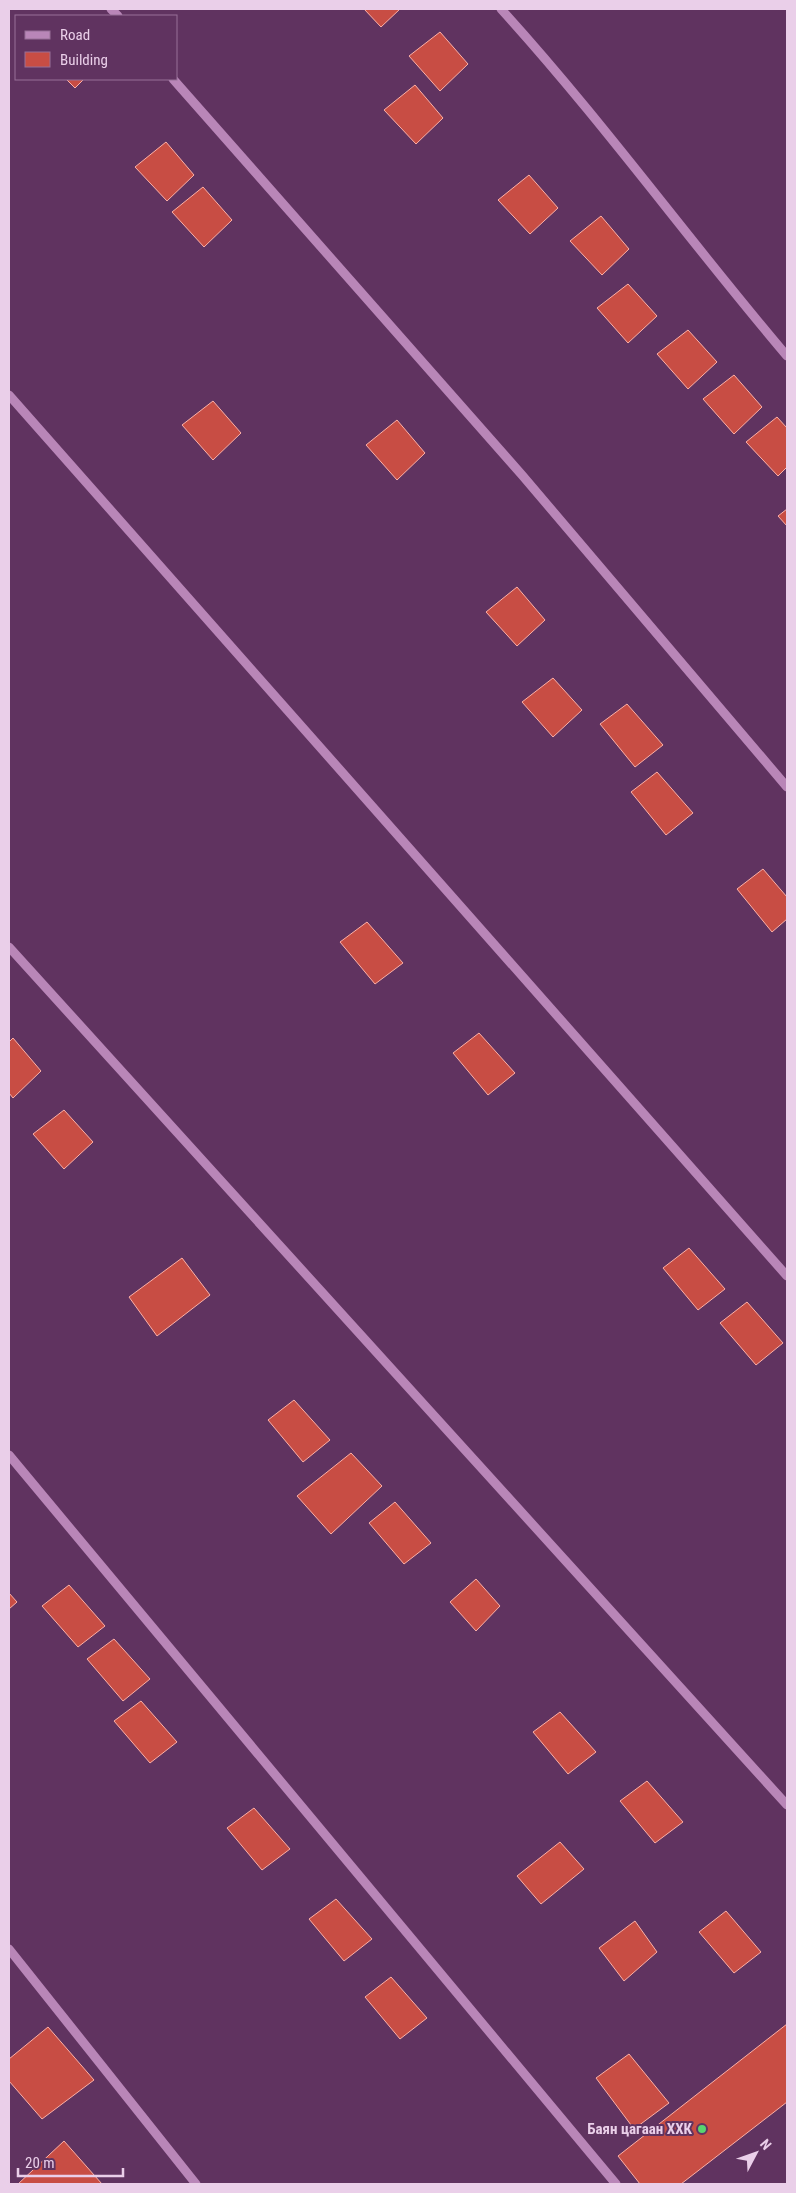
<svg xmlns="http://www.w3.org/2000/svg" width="796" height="2193" font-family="'Roboto Condensed',sans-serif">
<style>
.building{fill:#c84d44;stroke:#fdb0a6}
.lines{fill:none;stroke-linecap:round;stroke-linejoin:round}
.minor{stroke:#b986b8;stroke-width:9}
.poi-dot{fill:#59d56f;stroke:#603360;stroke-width:2}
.labels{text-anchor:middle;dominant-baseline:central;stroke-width:4;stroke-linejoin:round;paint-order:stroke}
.poi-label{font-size:15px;font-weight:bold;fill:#eacfe9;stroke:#603360;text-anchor:end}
</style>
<rect width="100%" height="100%" fill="#603360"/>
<path class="building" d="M 364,9 L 400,9 L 381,27 Z
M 440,32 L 468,64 L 440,91 L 409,56 Z
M 66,79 L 84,79 L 75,88 Z
M 415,85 L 443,118 L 416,144 L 384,110 Z
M 166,142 L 194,175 L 167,201 L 135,167 Z
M 529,175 L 558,208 L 530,234 L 498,200 Z
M 203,187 L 232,220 L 204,247 L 172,212 Z
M 601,216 L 629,249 L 602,275 L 570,241 Z
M 628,284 L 657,316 L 628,343 L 597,308 Z
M 688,330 L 717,362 L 688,389 L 657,354 Z
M 734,375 L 762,407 L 734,434 L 703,399 Z
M 213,401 L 241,433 L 213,460 L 182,425 Z
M 777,417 L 787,428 L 787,467 L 778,476 L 746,442 Z
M 397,420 L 425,453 L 397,480 L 366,445 Z
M 787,509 L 787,526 L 778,516 Z
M 517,587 L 545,620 L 517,646 L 486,612 Z
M 553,678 L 582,710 L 553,737 L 522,702 Z
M 627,704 L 663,745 L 635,767 L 600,724 Z
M 657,772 L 693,813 L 666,835 L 631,792 Z
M 763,869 L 787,897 L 787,919 L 772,932 L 737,889 Z
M 367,922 L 403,963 L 375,984 L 340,942 Z
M 479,1033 L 515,1073 L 488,1095 L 453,1053 Z
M 13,1038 L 41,1071 L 13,1098 L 9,1093 L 9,1042 Z
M 64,1110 L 93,1142 L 64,1169 L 33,1134 Z
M 689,1248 L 725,1289 L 698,1310 L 663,1268 Z
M 182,1258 L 210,1295 L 157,1336 L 129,1297 Z
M 747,1302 L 783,1343 L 756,1365 L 720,1323 Z
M 294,1400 L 330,1440 L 303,1462 L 268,1420 Z
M 351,1453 L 382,1486 L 331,1534 L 297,1496 Z
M 395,1502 L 431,1543 L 404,1564 L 369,1523 Z
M 476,1579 L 500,1606 L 476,1631 L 450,1602 Z
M 69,1585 L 105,1626 L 78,1647 L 42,1606 Z
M 9,1593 L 17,1602 L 9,1609 Z
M 114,1639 L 150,1679 L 123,1701 L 87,1659 Z
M 141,1701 L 177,1742 L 150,1763 L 114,1721 Z
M 560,1712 L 596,1752 L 568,1774 L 533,1732 Z
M 647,1781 L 683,1822 L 655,1843 L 620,1801 Z
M 254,1808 L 290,1849 L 262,1870 L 227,1828 Z
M 560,1842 L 584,1869 L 541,1904 L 517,1876 Z
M 336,1899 L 372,1939 L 344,1961 L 309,1919 Z
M 726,1911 L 761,1952 L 734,1973 L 699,1932 Z
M 635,1921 L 657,1952 L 624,1981 L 599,1948 Z
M 391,1977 L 427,2018 L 400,2039 L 365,1997 Z
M 787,2024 L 787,2102 L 681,2184 L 640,2184 L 618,2156 Z
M 48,2027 L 94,2080 L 42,2119 L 9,2081 L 9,2059 Z
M 629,2054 L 669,2103 L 634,2129 L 596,2078 Z
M 64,2141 L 102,2184 L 18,2184 Z"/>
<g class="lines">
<path class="minor" d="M 111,9 L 118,16
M 501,9 C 602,120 690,242 787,356
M 173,79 L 522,475 L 787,787
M 9,395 L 787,1276
M 9,947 L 787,1805
M 9,1455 L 616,2184
M 9,1949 L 196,2184"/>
</g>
<circle class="poi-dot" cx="702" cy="2129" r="5"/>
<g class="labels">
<g class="poi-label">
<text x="692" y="2129">Баян цагаан ХХК</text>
</g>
</g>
<rect width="796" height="2193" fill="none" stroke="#eacfe9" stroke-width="20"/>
<rect x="15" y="15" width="162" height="65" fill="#603360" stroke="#977197"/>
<rect x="25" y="31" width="25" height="8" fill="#b986b8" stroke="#977197"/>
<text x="60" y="40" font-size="15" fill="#eacfe9">Road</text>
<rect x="25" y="52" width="25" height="15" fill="#c84d44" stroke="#977197"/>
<text x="60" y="65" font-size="15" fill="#eacfe9">Building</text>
<g transform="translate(756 2153) rotate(49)" stroke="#603360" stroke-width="4" paint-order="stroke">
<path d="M0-4L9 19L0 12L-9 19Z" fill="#eacfe9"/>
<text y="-8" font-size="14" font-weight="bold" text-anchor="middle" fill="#eacfe9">N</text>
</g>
<path d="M18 2168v8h105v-8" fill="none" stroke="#eacfe9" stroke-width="2.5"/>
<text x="25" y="2168" font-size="15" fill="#eacfe9" stroke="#603360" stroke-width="4" paint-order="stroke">20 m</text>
</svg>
